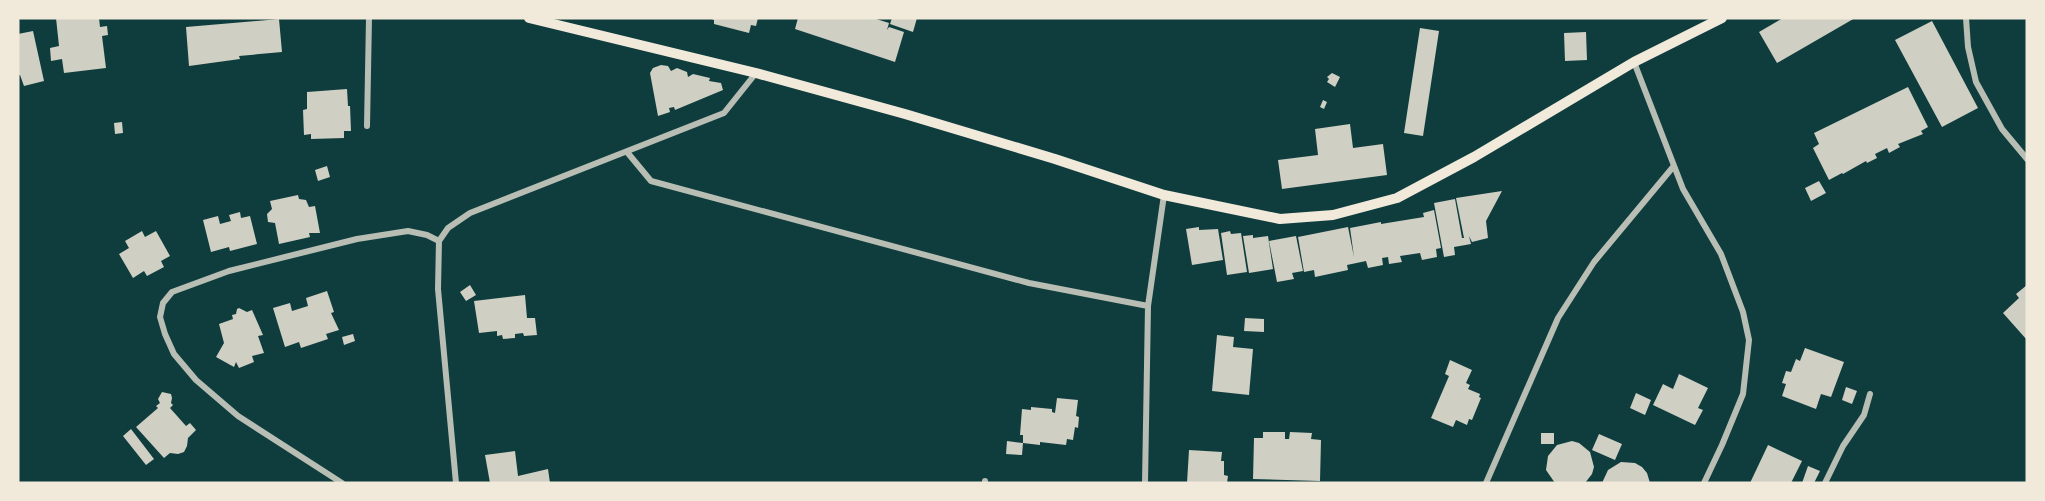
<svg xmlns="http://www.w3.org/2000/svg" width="2045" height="501" font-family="'Roboto Condensed',sans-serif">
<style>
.building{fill:#cfcfc3}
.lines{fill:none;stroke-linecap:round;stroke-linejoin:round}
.minor{stroke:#b8beb3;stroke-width:6}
.primary{stroke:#f1e9da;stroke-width:10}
</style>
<rect width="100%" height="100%" fill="#0f3d3e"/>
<path class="building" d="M 56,18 L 99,18 L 100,27 L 107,26 L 108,35 L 102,36 L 106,68 L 64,73 L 62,59 L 51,61 L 50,48 L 59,46 Z
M 710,18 L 758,18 L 756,26 L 751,25 L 749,33 L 714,24 L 714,20 Z
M 798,18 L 873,18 L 889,23 L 887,30 L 889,27 L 904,32 L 895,62 L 795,29 Z
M 892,18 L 917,18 L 913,32 L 890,24 Z
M 1783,18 L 1855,18 L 1777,63 L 1759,32 Z
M 279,19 L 282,52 L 239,56 L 240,59 L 189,66 L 186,27 Z
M 1932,21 L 1978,108 L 1942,127 L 1895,40 Z
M 1420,28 L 1439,31 L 1423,136 L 1404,133 Z
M 33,31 L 44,81 L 24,86 L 20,75 L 18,75 L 18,34 Z
M 1586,32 L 1587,60 L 1565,61 L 1564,33 Z
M 661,65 L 668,66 L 671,71 L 677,68 L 687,72 L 688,77 L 693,74 L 710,78 L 709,81 L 721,83 L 723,90 L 675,110 L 674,107 L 669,108 L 670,112 L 658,116 L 650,73 L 653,68 Z
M 1332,73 L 1340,77 L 1335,87 L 1327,82 L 1329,79 L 1327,77 Z
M 1908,87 L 1928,127 L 1921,131 L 1923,134 L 1898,144 L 1900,147 L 1889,153 L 1887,148 L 1875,154 L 1877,158 L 1867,163 L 1866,161 L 1843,174 L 1842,173 L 1829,180 L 1813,148 L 1819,144 L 1814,133 Z
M 347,89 L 348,106 L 350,106 L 351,131 L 344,131 L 344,138 L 311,139 L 311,134 L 304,135 L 303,110 L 307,109 L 307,92 Z
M 1323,100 L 1327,102 L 1324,109 L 1320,107 Z
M 122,122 L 123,133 L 115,134 L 114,123 Z
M 1350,124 L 1353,148 L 1383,144 L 1387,175 L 1282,189 L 1278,160 L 1318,155 L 1315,129 Z
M 327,166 L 330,177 L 318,181 L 315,170 Z
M 1819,181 L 1826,193 L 1811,201 L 1805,188 Z
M 1502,191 L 1486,221 L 1488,238 L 1472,242 L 1469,236 L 1471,244 L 1454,247 L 1455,255 L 1444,257 L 1434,203 L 1455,199 L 1462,238 L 1464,238 L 1456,198 Z
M 298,195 L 299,199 L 306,200 L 309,207 L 315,206 L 320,233 L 309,233 L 310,237 L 279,244 L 275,223 L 268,222 L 267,214 L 272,209 L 270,201 Z
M 1434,210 L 1441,248 L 1436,249 L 1437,257 L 1422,260 L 1420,253 L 1400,256 L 1402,262 L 1389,264 L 1388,257 L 1382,258 L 1383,265 L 1368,268 L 1366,261 L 1347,265 L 1348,270 L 1315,277 L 1314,270 L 1304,272 L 1298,237 L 1348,227 L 1354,257 L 1350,228 L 1381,222 L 1381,224 L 1424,217 L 1423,213 Z
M 240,212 L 241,218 L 250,216 L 257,244 L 230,251 L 229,247 L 211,252 L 203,220 L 218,216 L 220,224 L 231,221 L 229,215 Z
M 1199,227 L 1199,230 L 1218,229 L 1223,260 L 1192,265 L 1186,229 Z
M 142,231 L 145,237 L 156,231 L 170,256 L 161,261 L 164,267 L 147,276 L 144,271 L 133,278 L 119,254 L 129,248 L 125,241 Z
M 1230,231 L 1231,234 L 1241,233 L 1247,272 L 1227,275 L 1221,233 Z
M 1253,235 L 1253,238 L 1268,236 L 1273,269 L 1249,273 L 1243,236 Z
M 1296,236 L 1303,271 L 1292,273 L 1294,279 L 1277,282 L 1269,241 Z
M 470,285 L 476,295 L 466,301 L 460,292 Z
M 2027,285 L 2027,340 L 2003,313 L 2019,298 L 2016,294 Z
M 327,291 L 334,312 L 331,313 L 339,330 L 326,334 L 328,339 L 301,348 L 299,342 L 285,347 L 273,308 L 290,303 L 292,311 L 308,306 L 306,298 Z
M 525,295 L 527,318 L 535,318 L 537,335 L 524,336 L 523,333 L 515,334 L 515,338 L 503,339 L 502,335 L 497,336 L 497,331 L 479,333 L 474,301 Z
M 239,308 L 247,312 L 252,310 L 263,335 L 258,336 L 264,353 L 252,356 L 254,362 L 239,368 L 236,362 L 234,367 L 216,357 L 224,343 L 219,324 L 233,319 L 232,315 L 236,314 L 237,309 Z
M 1245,318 L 1264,319 L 1264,332 L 1244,331 Z
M 353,334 L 355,341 L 344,345 L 342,337 Z
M 1217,335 L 1234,337 L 1233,347 L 1253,349 L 1249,395 L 1212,391 Z
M 1805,348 L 1844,362 L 1831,397 L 1821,394 L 1816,409 L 1782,396 L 1786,384 L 1782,383 L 1786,371 L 1791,372 L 1796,359 L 1800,361 Z
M 1450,360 L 1472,370 L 1466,383 L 1470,385 L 1468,389 L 1480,394 L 1479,397 L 1481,398 L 1472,420 L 1469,419 L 1467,425 L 1456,420 L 1453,427 L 1431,418 L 1449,376 L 1445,374 Z
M 1679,374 L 1708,388 L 1698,408 L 1703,410 L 1695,425 L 1653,405 L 1663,384 L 1673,389 Z
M 1846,387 L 1857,391 L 1852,404 L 1842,400 Z
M 162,392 L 171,394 L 172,398 L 171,403 L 173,405 L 170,408 L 186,426 L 190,423 L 196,430 L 188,438 L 187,446 L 184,452 L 178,454 L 170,453 L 164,458 L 136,427 L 158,408 L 156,406 L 160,403 L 158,399 Z
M 1636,393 L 1651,400 L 1645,415 L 1630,408 Z
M 1057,398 L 1078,400 L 1076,416 L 1079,417 L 1078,428 L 1075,427 L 1073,440 L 1067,439 L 1066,445 L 1040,442 L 1040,445 L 1023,443 L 1023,435 L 1020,435 L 1022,409 L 1031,410 L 1031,407 L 1052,409 L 1052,412 L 1055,413 Z
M 131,429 L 154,459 L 146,465 L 123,436 Z
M 1263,432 L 1285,432 L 1285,439 L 1289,439 L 1290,432 L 1312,433 L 1311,439 L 1321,440 L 1320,481 L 1253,479 L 1254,438 L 1263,438 Z
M 1541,433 L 1554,433 L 1554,444 L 1541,444 Z
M 1599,434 L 1622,444 L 1615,460 L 1592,450 Z
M 1007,441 L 1023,443 L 1022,455 L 1006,454 Z
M 1572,441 L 1579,443 L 1590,452 L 1594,467 L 1592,474 L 1585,483 L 1555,483 L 1546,470 L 1548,456 L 1557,445 Z
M 1768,445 L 1802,461 L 1791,483 L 1750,483 Z
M 1189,450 L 1222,452 L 1221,461 L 1224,461 L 1224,475 L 1228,476 L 1227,483 L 1187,483 Z
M 515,451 L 518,476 L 548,469 L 550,483 L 490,483 L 485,455 Z
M 1621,462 L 1635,463 L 1642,467 L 1647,473 L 1650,483 L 1602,483 L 1608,470 Z
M 1808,466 L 1820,471 L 1814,483 L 1802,483 Z"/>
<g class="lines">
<path class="minor" d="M 1966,18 L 1968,47 L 1976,82 L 2002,129 L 2027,159
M 1634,62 L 1683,189 L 1721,254 L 1743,312 L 1749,340 L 1743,394 L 1722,445 L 1704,483
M 367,126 L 369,18
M 627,152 L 651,181 L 1029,283 L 1148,306
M 342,483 L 238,416 L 196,380 L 174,354 L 165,334 L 160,317 L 163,303 L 172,292 L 229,271 L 357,239 L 408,231 L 427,235 L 439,241
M 456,483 L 438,289 L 439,241 L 448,228 L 470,213 L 724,113 L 756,73
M 985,483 L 985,481
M 1145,483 L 1148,306 L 1164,195
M 1486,483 L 1558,318 L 1594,262 L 1673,167
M 1825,483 L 1843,446 L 1864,415 L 1870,394"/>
<path class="primary" d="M 529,18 L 756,73 L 905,114 L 1055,159 L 1164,195 L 1280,219 L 1333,215 L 1397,198 L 1474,157 L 1634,62 L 1722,18"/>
</g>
<rect width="2045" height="501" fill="none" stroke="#f1e9da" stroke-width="39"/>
</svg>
